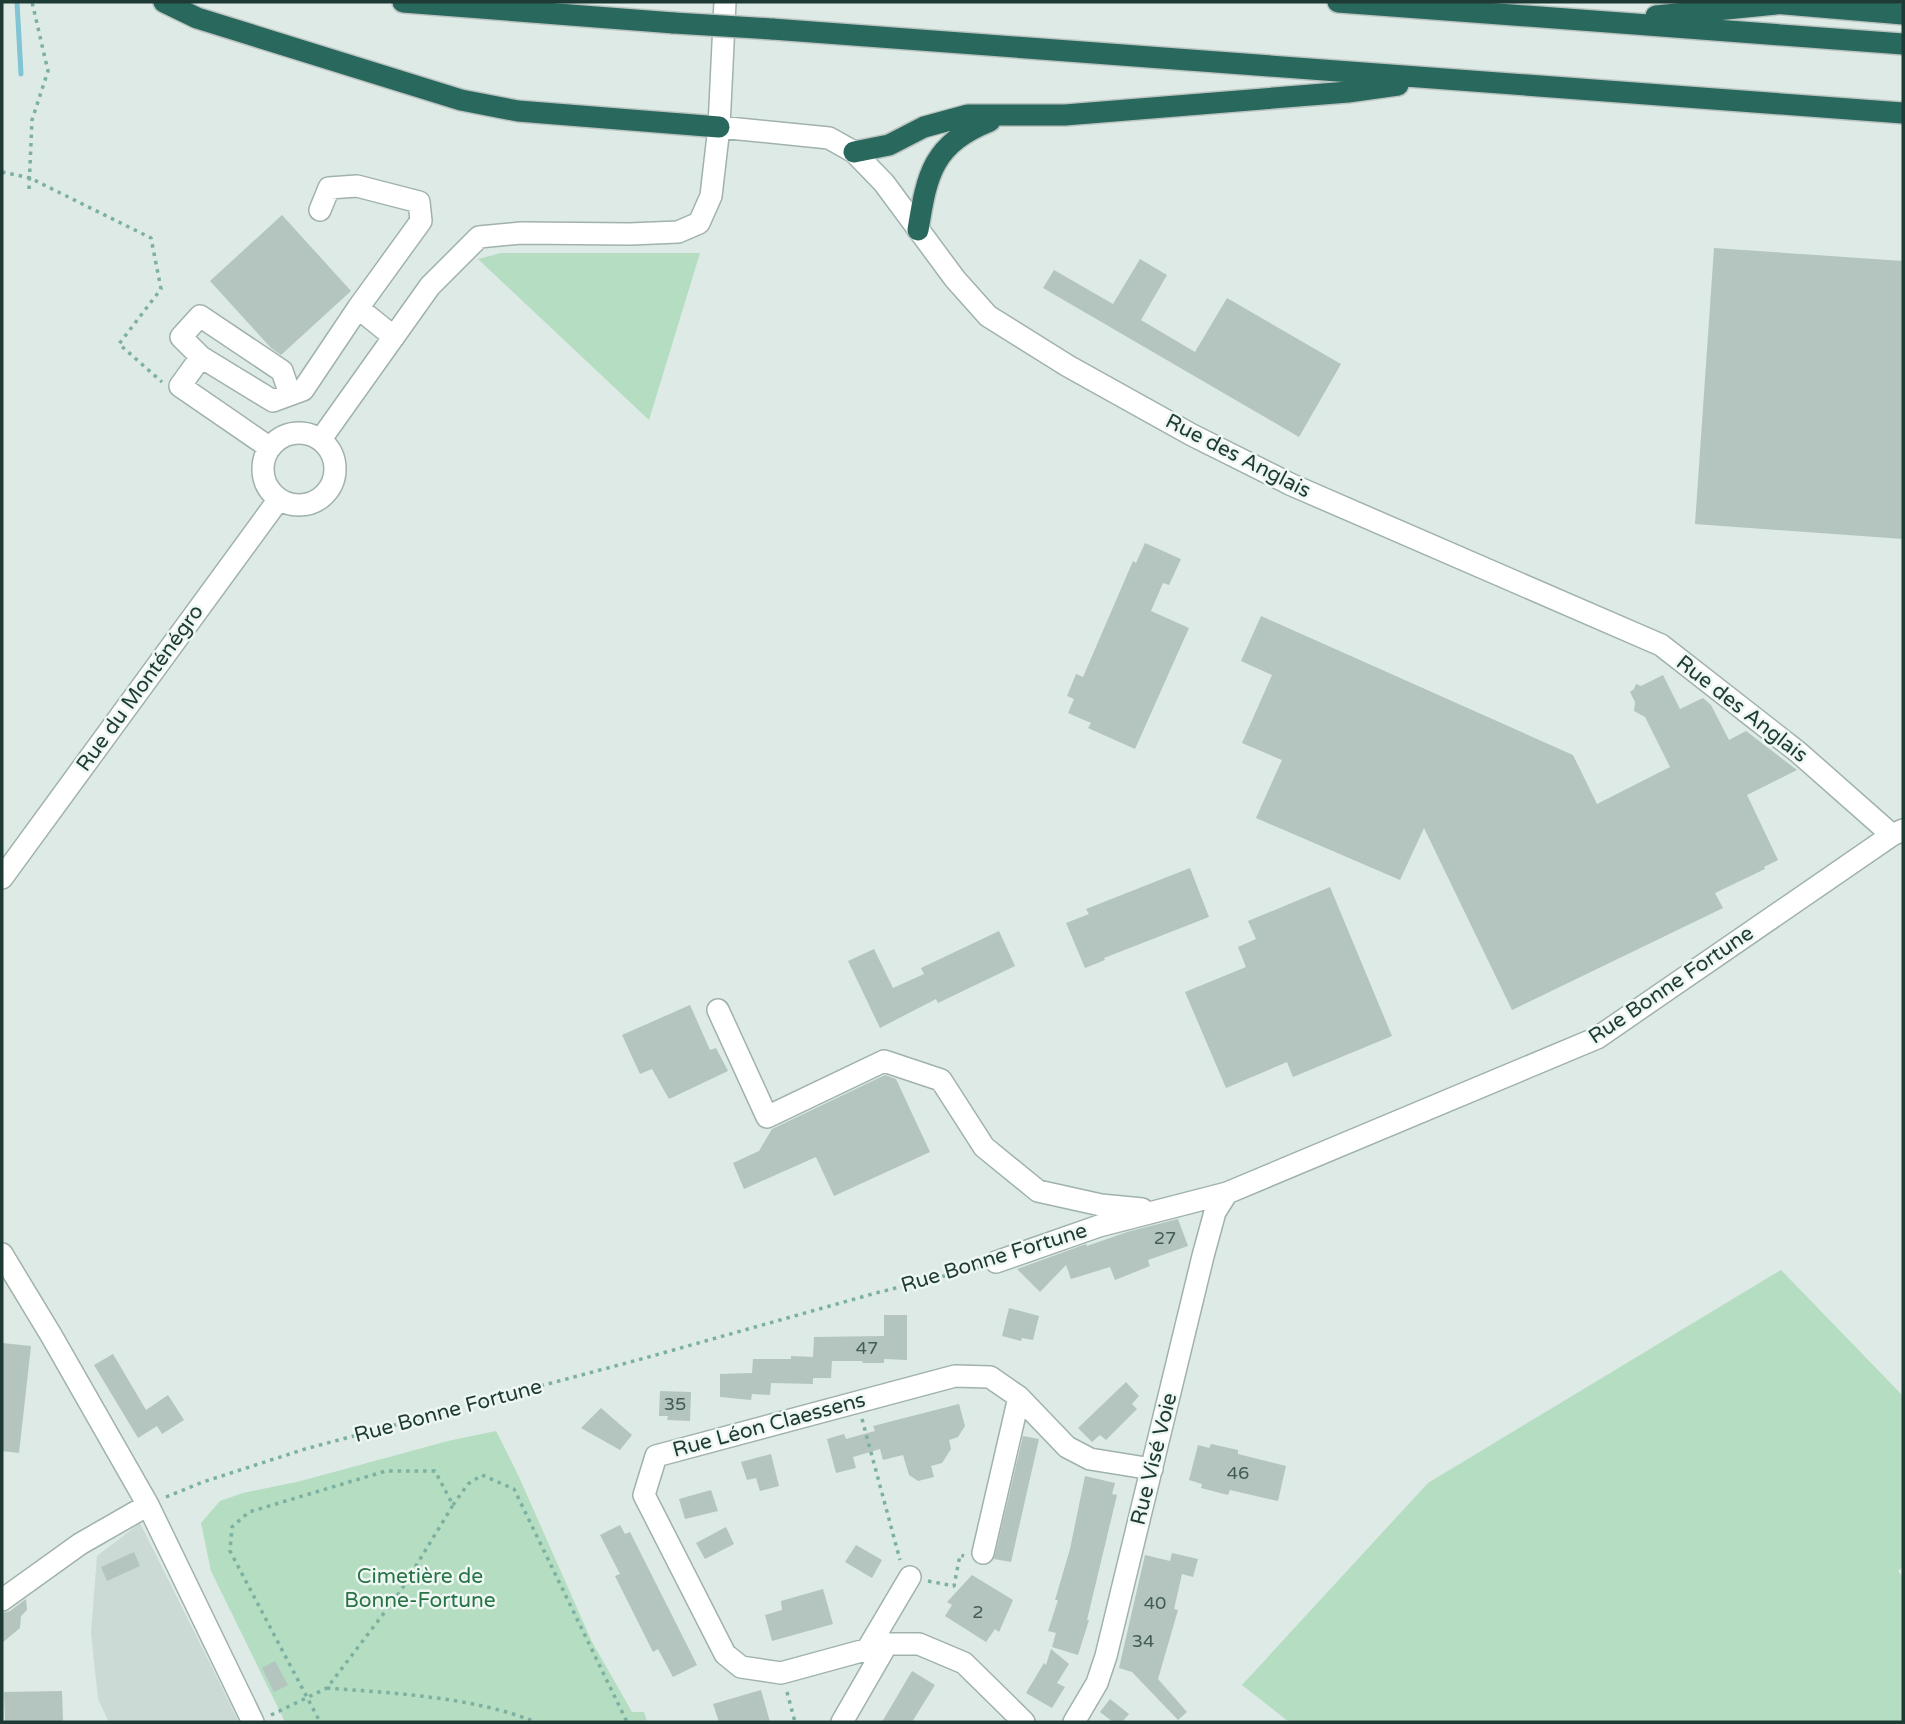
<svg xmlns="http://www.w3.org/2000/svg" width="1905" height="1724" font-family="'Varela Round',sans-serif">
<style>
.built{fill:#cbdad4}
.green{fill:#b4ddc1}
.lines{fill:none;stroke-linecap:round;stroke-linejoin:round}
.stream{stroke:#81c4d3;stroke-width:5}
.building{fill:#b3c5be}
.minor-casing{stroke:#a0b2ac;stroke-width:24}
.highway-casing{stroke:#bcc4c2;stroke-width:24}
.path{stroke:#7cb0a1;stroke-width:3.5;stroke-dasharray:3.5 5;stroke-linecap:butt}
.minor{stroke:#fff;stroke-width:21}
.highway{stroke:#29685d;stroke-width:21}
.highway-bridge-casing{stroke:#bcc4c2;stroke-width:24;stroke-linecap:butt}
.highway-bridge{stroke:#29685d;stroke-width:21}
.labels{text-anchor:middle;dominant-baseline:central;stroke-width:5;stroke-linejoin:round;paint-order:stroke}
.number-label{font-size:18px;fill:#435d56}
.street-label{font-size:21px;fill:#1e3a34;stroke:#eef7f2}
.park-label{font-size:21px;fill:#277346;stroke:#eef7f2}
</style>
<rect width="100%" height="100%" fill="#ddeae5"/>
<path class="built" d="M 140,1523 L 239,1722 L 109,1722 L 98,1699 L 91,1633 L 97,1556 Z"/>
<path class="green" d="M 501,253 L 700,253 L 649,420 L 478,259 Z
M 1781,1270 L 1903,1396 L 1903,1566 L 1898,1571 L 1903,1578 L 1903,1722 L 1289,1722 L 1242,1685 L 1428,1483 Z
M 496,1431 L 519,1477 L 592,1642 L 632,1712 L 644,1712 L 647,1722 L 285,1722 L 211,1571 L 201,1523 L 220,1501 L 243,1493 L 301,1481 L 448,1441 Z"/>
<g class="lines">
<path class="stream" d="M 17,2 L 21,74"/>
</g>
<path class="building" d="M 282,215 L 351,291 L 281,355 L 271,348 L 210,281 Z
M 1714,248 L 1903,261 L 1903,539 L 1695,524 Z
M 1140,259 L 1167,275 L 1141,320 L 1195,352 L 1227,298 L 1341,364 L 1299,437 L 1043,288 L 1054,270 L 1113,304 Z
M 1145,543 L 1181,559 L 1169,585 L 1163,583 L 1151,611 L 1189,628 L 1135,749 L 1088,728 L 1091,723 L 1068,713 L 1074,699 L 1067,696 L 1076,674 L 1083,677 L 1133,561 L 1136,563 Z
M 1261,616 L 1573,755 L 1597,804 L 1670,767 L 1645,717 L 1634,711 L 1635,702 L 1630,692 L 1634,689 L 1636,684 L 1641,686 L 1663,675 L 1680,709 L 1703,698 L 1711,705 L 1729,740 L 1746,731 L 1797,770 L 1747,795 L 1778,860 L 1764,867 L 1765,869 L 1715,893 L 1723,908 L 1512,1010 L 1424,828 L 1400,880 L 1256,818 L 1282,760 L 1242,743 L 1272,675 L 1241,661 Z
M 1190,868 L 1209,917 L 1104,958 L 1105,960 L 1085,968 L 1066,923 L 1089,914 L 1086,909 Z
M 1330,887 L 1392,1036 L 1293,1077 L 1287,1062 L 1226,1088 L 1185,992 L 1246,967 L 1238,947 L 1256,939 L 1248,921 Z
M 999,931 L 1015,966 L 938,1003 L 936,999 L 880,1028 L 848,961 L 874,949 L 893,988 L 924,974 L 921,968 Z
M 690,1005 L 710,1050 L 716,1048 L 728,1071 L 669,1099 L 652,1069 L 640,1074 L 622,1035 Z
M 885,1075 L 896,1079 L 930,1152 L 834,1196 L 816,1157 L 744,1189 L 733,1163 L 759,1151 L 772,1129 Z
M 1178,1219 L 1188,1246 L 1148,1260 L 1150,1266 L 1115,1280 L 1110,1267 L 1071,1279 L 1066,1265 L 1040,1292 L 1017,1269 L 1086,1244 L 1087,1246 L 1127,1232 Z
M 1009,1308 L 1039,1316 L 1033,1340 L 1022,1338 L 1021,1341 L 1002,1336 Z
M 884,1315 L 907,1315 L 907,1360 L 884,1359 L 884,1363 L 863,1363 L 862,1361 L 832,1361 L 831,1378 L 813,1378 L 813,1384 L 771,1383 L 770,1395 L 752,1394 L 751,1400 L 720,1397 L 720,1374 L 752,1373 L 753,1359 L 791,1359 L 791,1356 L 813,1357 L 814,1337 L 884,1336 Z
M 2,1343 L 31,1346 L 19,1453 L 2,1451 Z
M 113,1354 L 146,1410 L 168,1395 L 184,1420 L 162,1434 L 157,1426 L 138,1438 L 94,1365 Z
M 1126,1382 L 1139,1396 L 1132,1404 L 1137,1409 L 1106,1440 L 1100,1435 L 1092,1442 L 1078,1428 Z
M 660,1391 L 691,1392 L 690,1421 L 667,1420 L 668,1416 L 659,1416 Z
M 959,1404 L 965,1426 L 958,1437 L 949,1440 L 951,1449 L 942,1463 L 931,1466 L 934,1477 L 918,1481 L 909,1475 L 903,1455 L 883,1460 L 880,1449 L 853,1457 L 856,1468 L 836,1473 L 827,1439 L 844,1434 L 846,1439 L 875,1431 L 873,1426 Z
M 601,1408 L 632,1435 L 620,1450 L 581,1428 Z
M 1023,1436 L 1039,1439 L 1011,1562 L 994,1559 Z
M 1211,1444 L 1238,1450 L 1238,1454 L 1286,1466 L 1278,1501 L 1230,1490 L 1228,1495 L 1201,1488 L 1202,1484 L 1189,1480 L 1198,1445 L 1209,1448 Z
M 771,1454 L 779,1486 L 760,1491 L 756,1478 L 747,1480 L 741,1462 Z
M 1085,1476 L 1115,1483 L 1112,1494 L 1117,1495 L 1087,1620 L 1089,1620 L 1078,1655 L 1052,1647 L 1056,1633 L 1048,1631 L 1058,1600 L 1055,1600 L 1070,1549 Z
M 711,1490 L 718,1511 L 685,1519 L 679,1499 Z
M 620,1525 L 625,1534 L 630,1532 L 697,1665 L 673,1677 L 658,1649 L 653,1652 L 615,1576 L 620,1574 L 600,1535 Z
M 726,1527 L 734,1544 L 705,1559 L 696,1543 Z
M 856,1545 L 882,1560 L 872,1578 L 845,1562 Z
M 134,1552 L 140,1566 L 107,1581 L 101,1567 Z
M 1172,1553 L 1198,1559 L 1193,1577 L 1182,1574 L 1174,1609 L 1178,1610 L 1158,1679 L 1187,1712 L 1178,1720 L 1132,1672 L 1119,1668 L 1145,1555 L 1170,1561 Z
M 972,1575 L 1013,1600 L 999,1632 L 995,1629 L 986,1642 L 945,1616 L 952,1605 L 947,1602 Z
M 823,1589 L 833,1624 L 772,1641 L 765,1615 L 782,1610 L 781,1601 Z
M 26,1599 L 27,1610 L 21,1616 L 20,1628 L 2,1643 L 2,1613 L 10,1611 Z
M 1051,1649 L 1069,1664 L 1057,1683 L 1065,1687 L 1052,1708 L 1026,1693 L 1044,1663 L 1046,1665 Z
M 275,1661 L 288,1685 L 274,1692 L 262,1668 Z
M 912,1671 L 935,1685 L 912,1722 L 882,1722 Z
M 761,1690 L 770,1722 L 719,1722 L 713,1704 Z
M 62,1691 L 63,1722 L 5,1722 L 4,1692 Z
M 1110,1699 L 1129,1714 L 1122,1722 L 1113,1722 L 1100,1712 Z"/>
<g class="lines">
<defs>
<path id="minor" d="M 719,127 L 829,138 L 854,152 L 884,183 L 955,279 L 988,316 L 1068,366 L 1192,435 L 1292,485 L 1661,645 L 1798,752 L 1892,835
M 320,210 L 329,188 L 357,186 L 419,202 L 421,221 L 358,308
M 201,357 L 181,337 L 200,316 L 282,371 L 290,394
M263 469a36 36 0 1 1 72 0a36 36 0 1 1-72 0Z
M 321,439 L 430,286 L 479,237 L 521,233 L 630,234 L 678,232 L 699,223 L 711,196 L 719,127 L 725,2
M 270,448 L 180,386 L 201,357 L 273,401 L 303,390 L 358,308 L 394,337
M 2,878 L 279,499
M 718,1010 L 767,1117 L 884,1061 L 941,1080 L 984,1147 L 1038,1191 L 1101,1205 L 1142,1209
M 2,1254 L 51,1335 L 148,1505 L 253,1722
M 996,1262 L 1099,1226 L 1227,1193 L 1597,1038 L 1892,835 L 1903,830
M 983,1553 L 1019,1397
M 2,1600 L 80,1544 L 148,1505
M 868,1648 L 910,1577
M 842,1722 L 887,1644
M 1024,1722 L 964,1663 L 919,1644 L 887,1644 L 781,1673 L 741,1667 L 725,1654 L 644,1495 L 656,1456 L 955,1376 L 990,1377 L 1019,1397 L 1067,1447 L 1090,1459 L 1152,1469
M 1074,1722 L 1097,1683 L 1106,1656 L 1203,1256 L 1215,1212 L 1227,1193"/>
<path id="highway" d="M 164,2 L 197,18 L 461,100 L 518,111 L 719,127
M 403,2 L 674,23
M 1338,2 L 1903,44
M 1762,2 L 1903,14
M 1656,16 L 1776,4
M 772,29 L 1903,113
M 854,152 L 889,145 L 924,127 L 968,115 L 1065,115 L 1348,92 L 1398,85
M 918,230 C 927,173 933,144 990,121"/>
</defs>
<use href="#minor" class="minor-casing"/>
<use href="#highway" class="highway-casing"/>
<path class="path" d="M 2,172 L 30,178 L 151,238 L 161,289 L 119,344 L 162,382
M 29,189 L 32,120 L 48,71 L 32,2
M 862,1419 L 900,1560
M 166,1497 L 203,1482 L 305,1449 L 645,1358 L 876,1293 L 980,1267
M 453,1505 L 468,1484 L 482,1475 L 514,1489 L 627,1722
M 928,1581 L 954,1586 L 960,1555 L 964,1556
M 327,1688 C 392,1693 475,1697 535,1722
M 787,1692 L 795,1722
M 271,1715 L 327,1688 L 400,1592 L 453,1505 L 435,1471 L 386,1471 L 249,1512 L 232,1527 L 230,1551 L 320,1722"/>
<use href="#minor" class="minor"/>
<use href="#highway" class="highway"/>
<defs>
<path id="highway-bridge" d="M 674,23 L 772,29"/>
</defs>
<use href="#highway-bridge" class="highway-bridge-casing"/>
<use href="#highway-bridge" class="highway-bridge"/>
</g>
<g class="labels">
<g class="number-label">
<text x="1165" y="1238">27</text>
<text x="867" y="1348">47</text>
<text x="675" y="1404">35</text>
<text x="1238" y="1473">46</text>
<text x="1155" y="1603">40</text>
<text x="978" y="1612">2</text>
<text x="1143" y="1641">34</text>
</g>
<g class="street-label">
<text transform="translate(1238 456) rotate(27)">Rue des Anglais</text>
<text transform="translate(140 688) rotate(-54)">Rue du Monténégro</text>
<text transform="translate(1742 709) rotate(38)">Rue des Anglais</text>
<text transform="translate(1671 985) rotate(-34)">Rue Bonne Fortune</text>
<text transform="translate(994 1258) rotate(-17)">Rue Bonne Fortune</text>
<text transform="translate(448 1411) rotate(-15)">Rue Bonne Fortune</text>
<text transform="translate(769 1425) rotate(-15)">Rue Léon Claessens</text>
<text transform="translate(1154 1459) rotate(-76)">Rue Visé Voie</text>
</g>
<g class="park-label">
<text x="420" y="1576">Cimetière de<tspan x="420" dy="24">Bonne-Fortune</tspan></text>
</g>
</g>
<rect width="1905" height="1724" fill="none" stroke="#1e3a34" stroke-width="7"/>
</svg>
